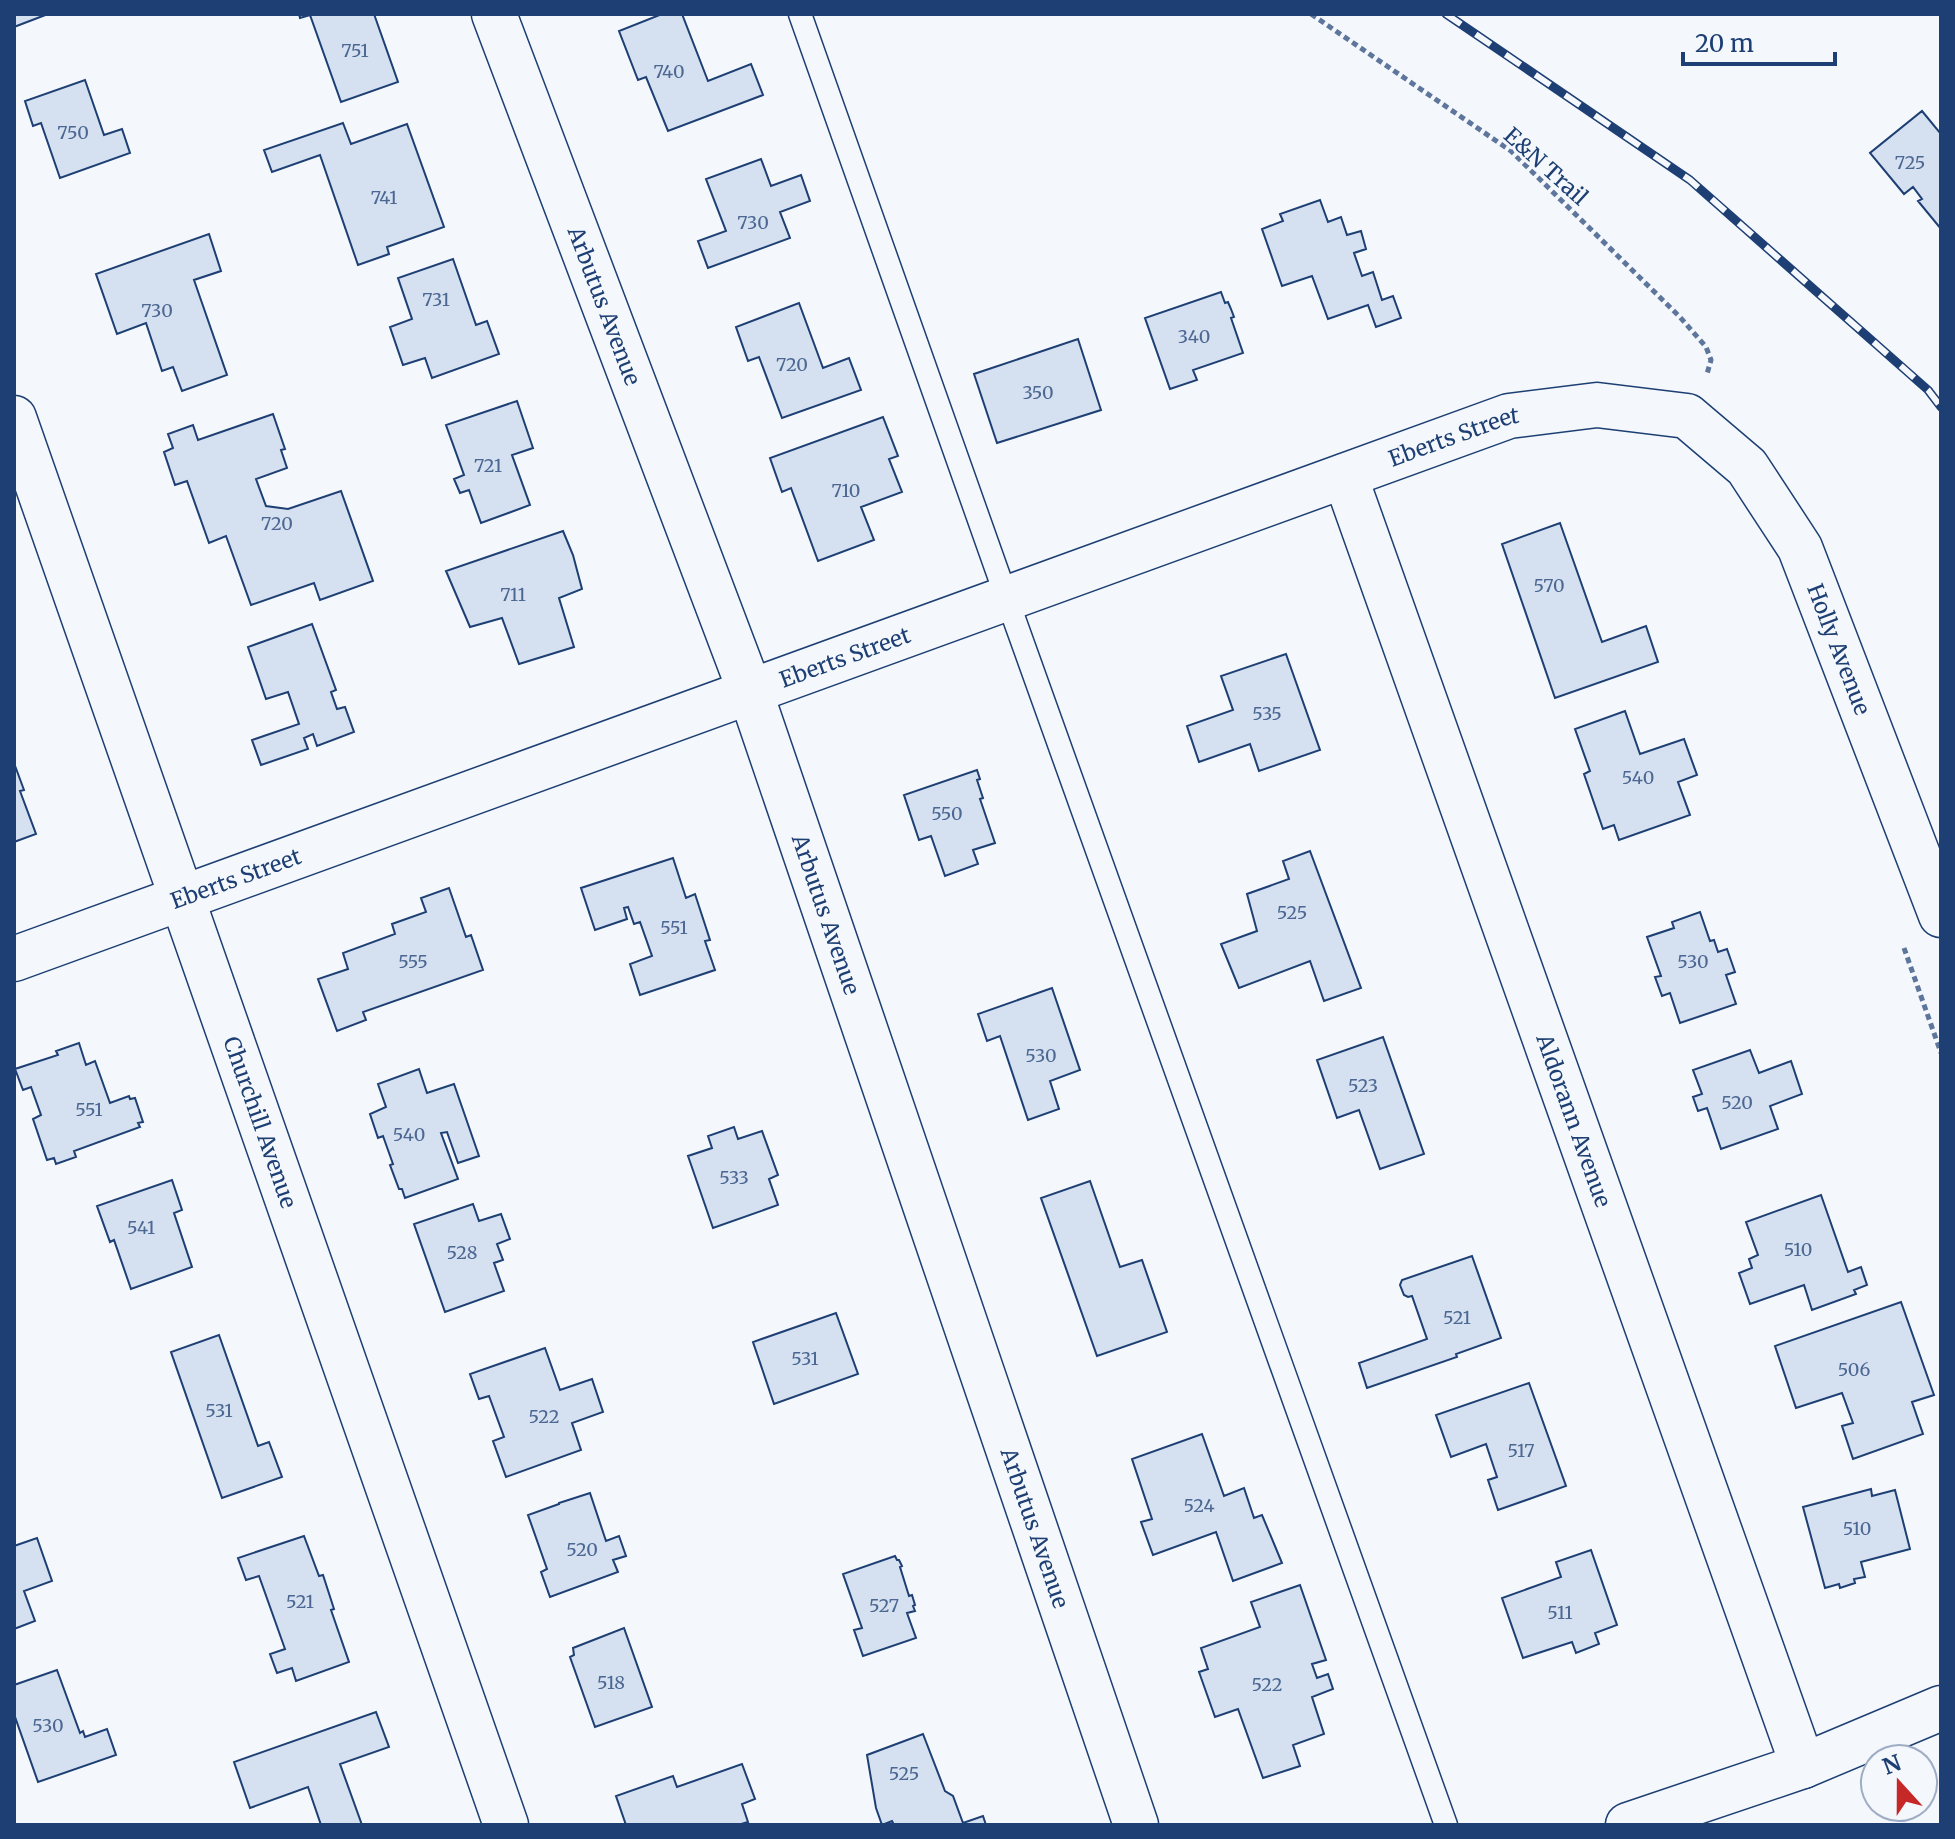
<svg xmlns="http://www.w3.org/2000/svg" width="1955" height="1839" font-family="Merriweather,serif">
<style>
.building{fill:#d5e0f0;stroke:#1d3f73;stroke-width:2}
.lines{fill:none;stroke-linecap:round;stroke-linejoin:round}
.service-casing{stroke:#1d3f73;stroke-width:25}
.minor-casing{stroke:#1d3f73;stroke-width:47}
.tertiary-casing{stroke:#1d3f73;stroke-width:47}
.path{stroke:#5e769c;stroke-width:5;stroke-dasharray:6 4;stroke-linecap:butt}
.service{stroke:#f4f7fb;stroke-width:22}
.minor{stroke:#f4f7fb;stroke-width:44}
.tertiary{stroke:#f4f7fb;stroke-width:44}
.rail-casing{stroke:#1d3f73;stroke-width:9}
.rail{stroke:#f4f7fb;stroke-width:6;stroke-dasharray:18;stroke-linecap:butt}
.labels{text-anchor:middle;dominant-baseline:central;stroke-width:6;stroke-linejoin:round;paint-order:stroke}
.number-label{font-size:18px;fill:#4b6792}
.street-label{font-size:22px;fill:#1d3f73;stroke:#f4f7fb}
</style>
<rect width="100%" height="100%" fill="#f4f7fb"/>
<path class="building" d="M 14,14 L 48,14 L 14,27 Z
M 299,14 L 374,14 L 398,82 L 341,102 L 310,15 L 300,18 Z
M 662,14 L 682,14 L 708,81 L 751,64 L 763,95 L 668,131 L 646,77 L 638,80 L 619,31 Z
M 85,80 L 104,135 L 122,129 L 130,153 L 60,178 L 41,123 L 33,126 L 25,101 Z
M 1922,111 L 1941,134 L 1941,229 L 1918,201 L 1922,199 L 1913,187 L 1904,194 L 1870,153 Z
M 343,123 L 351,144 L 407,124 L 444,227 L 387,247 L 389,254 L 358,265 L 320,155 L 272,172 L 264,150 Z
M 761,159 L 771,186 L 801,175 L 810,201 L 780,212 L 790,238 L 708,268 L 698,241 L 726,231 L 706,179 Z
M 1320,200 L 1328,222 L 1341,217 L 1347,235 L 1361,231 L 1366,249 L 1354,253 L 1362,276 L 1373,272 L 1382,300 L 1393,296 L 1401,318 L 1376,327 L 1368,305 L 1328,319 L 1312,276 L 1282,286 L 1262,229 L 1283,221 L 1280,214 Z
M 209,234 L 221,271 L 194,280 L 227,375 L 182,391 L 173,367 L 162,371 L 146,323 L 117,334 L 96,274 Z
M 453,259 L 476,325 L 487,321 L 499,354 L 432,378 L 425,358 L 403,365 L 390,327 L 412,319 L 398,278 Z
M 1221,292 L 1225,303 L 1228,302 L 1231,309 L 1234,317 L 1231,318 L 1243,353 L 1193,370 L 1197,380 L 1170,389 L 1145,318 Z
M 799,303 L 823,368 L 849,358 L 861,390 L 782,418 L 759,357 L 748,361 L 736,327 Z
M 1078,339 L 1101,410 L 997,443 L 974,374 Z
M 517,401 L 533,448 L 512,455 L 530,505 L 481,523 L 469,490 L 460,493 L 454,479 L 464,475 L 446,425 Z
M 273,414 L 285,449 L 281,450 L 287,468 L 256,479 L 266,506 L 288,509 L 341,491 L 373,581 L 320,600 L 314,583 L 251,605 L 226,536 L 209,543 L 187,481 L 175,485 L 164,452 L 173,448 L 168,434 L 193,425 L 198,440 Z
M 883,417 L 898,456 L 889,459 L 902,492 L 861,507 L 874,540 L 818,561 L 791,488 L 782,492 L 770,458 Z
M 1560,523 L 1602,642 L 1646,626 L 1658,662 L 1555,698 L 1502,544 Z
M 563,531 L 573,555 L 582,589 L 559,598 L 574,647 L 519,664 L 502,618 L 470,627 L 446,571 Z
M 312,624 L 336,690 L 331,692 L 337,709 L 345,707 L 354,732 L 317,746 L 313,734 L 304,738 L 308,749 L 261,765 L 252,740 L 299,724 L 288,692 L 266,699 L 248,647 Z
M 1286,654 L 1320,750 L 1259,771 L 1250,744 L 1199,762 L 1187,726 L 1233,710 L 1221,676 Z
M 1625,711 L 1640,754 L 1684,739 L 1697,775 L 1678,782 L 1690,815 L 1619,840 L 1614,825 L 1603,829 L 1584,774 L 1590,771 L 1575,729 Z
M 14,763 L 24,790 L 20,791 L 36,834 L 14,842 Z
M 977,770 L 980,779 L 977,780 L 983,798 L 980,799 L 995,843 L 973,850 L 978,864 L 945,876 L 931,836 L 919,840 L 904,795 Z
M 1310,851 L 1361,988 L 1324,1001 L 1310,961 L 1239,988 L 1221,944 L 1257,931 L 1247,894 L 1289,879 L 1283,861 Z
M 673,858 L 686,898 L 695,894 L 710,940 L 705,941 L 715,970 L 640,995 L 630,964 L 652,956 L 640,922 L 634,924 L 628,907 L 624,908 L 627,919 L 595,930 L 581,888 Z
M 449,888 L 466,937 L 471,935 L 483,970 L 363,1012 L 366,1020 L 337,1031 L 318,979 L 348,969 L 343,953 L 395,934 L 392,924 L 426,912 L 421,898 Z
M 1700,912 L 1710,941 L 1714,940 L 1718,952 L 1727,949 L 1735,972 L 1726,975 L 1736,1004 L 1680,1023 L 1670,993 L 1662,996 L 1655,977 L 1661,976 L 1647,937 L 1674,928 L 1672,922 Z
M 1052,988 L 1080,1070 L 1050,1081 L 1059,1109 L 1028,1120 L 1000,1036 L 987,1041 L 978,1014 Z
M 1383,1037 L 1424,1154 L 1380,1169 L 1359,1110 L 1337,1118 L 1317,1060 Z
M 79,1043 L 86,1065 L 95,1061 L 110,1103 L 129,1096 L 130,1099 L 135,1098 L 143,1122 L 138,1123 L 140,1127 L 74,1151 L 76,1157 L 56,1164 L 54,1158 L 47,1160 L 33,1119 L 41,1115 L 31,1087 L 23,1090 L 15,1069 L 58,1055 L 56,1051 Z
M 1750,1050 L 1759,1073 L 1791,1061 L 1802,1094 L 1770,1106 L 1778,1129 L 1721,1149 L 1707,1108 L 1698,1111 L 1693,1097 L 1702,1094 L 1693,1070 Z
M 419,1069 L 427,1093 L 454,1084 L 479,1156 L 458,1163 L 447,1132 L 441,1133 L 458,1179 L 405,1198 L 402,1189 L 399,1189 L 390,1165 L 393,1164 L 383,1136 L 378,1138 L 370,1114 L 386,1107 L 378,1084 Z
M 734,1127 L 738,1139 L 762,1131 L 778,1175 L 769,1179 L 778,1205 L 713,1228 L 688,1156 L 712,1148 L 708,1136 Z
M 172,1180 L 182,1210 L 174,1213 L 192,1267 L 131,1289 L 114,1240 L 110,1242 L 97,1206 Z
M 1090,1181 L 1120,1267 L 1142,1260 L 1167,1332 L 1097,1356 L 1041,1198 Z
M 1821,1195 L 1848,1272 L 1861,1267 L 1867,1285 L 1854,1290 L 1856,1294 L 1812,1310 L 1804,1285 L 1750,1304 L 1739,1273 L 1752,1268 L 1749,1259 L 1758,1255 L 1746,1222 Z
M 473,1204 L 479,1221 L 501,1214 L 510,1239 L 497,1244 L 503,1260 L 494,1263 L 504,1291 L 445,1312 L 414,1224 Z
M 1472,1256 L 1501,1338 L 1456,1354 L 1457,1357 L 1367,1388 L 1359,1363 L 1427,1339 L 1412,1296 L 1408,1297 L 1404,1295 L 1400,1285 L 1402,1280 Z
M 1901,1302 L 1934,1395 L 1912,1402 L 1923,1434 L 1853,1459 L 1842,1426 L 1853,1423 L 1842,1393 L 1796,1408 L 1775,1346 Z
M 836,1313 L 858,1374 L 774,1404 L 753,1342 Z
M 219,1335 L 258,1446 L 269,1442 L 282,1477 L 222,1498 L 171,1352 Z
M 545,1348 L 560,1390 L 592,1379 L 603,1412 L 572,1423 L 581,1450 L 506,1477 L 493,1441 L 504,1437 L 489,1396 L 479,1399 L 470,1374 Z
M 1529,1383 L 1566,1486 L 1498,1510 L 1488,1480 L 1497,1477 L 1486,1444 L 1451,1457 L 1436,1415 Z
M 1202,1434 L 1224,1496 L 1244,1488 L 1254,1518 L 1262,1515 L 1282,1563 L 1233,1581 L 1216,1532 L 1153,1555 L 1141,1522 L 1152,1519 L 1132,1459 Z
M 1871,1489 L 1872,1496 L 1895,1490 L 1910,1549 L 1861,1562 L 1865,1577 L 1854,1579 L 1855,1583 L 1840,1588 L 1839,1584 L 1825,1588 L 1803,1507 Z
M 590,1493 L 606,1541 L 619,1536 L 626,1556 L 613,1560 L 618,1572 L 550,1597 L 541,1572 L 547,1569 L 528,1515 L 559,1504 L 559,1503 Z
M 304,1536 L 319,1576 L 323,1575 L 334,1609 L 331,1610 L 349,1662 L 296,1681 L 292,1668 L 277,1673 L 270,1654 L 285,1649 L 259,1576 L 246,1580 L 238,1558 Z
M 37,1538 L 52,1581 L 24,1591 L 35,1621 L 14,1629 L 14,1546 Z
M 1591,1550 L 1617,1625 L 1595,1633 L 1599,1644 L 1576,1653 L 1572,1642 L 1523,1658 L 1502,1598 L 1561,1577 L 1556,1562 Z
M 895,1556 L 897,1560 L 899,1560 L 902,1566 L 900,1567 L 909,1596 L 912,1595 L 915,1605 L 913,1606 L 915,1611 L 907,1613 L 916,1638 L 863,1656 L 854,1630 L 862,1628 L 843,1574 Z
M 1300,1585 L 1326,1660 L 1312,1664 L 1317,1678 L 1328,1674 L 1333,1689 L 1312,1697 L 1324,1734 L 1293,1745 L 1300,1766 L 1263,1778 L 1238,1709 L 1215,1717 L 1199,1672 L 1208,1669 L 1201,1648 L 1260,1627 L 1251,1602 Z
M 624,1628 L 652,1707 L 595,1727 L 570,1657 L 574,1655 L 573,1648 Z
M 57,1670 L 80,1733 L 83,1731 L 85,1737 L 107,1729 L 116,1755 L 38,1782 L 14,1714 L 14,1685 Z
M 376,1712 L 389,1747 L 340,1764 L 362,1825 L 321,1825 L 308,1787 L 250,1808 L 234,1762 Z
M 923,1734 L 945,1791 L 953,1796 L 963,1823 L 983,1816 L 986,1825 L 894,1825 L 892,1821 L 882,1825 L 876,1808 L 867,1755 Z
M 742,1764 L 755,1799 L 742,1804 L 748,1822 L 738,1825 L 626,1825 L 616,1796 L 673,1776 L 677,1787 Z"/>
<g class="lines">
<defs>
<path id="service" d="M 800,14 L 1007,599 L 1446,1825"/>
<g id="minor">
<path id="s1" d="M 494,14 L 750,691 L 1136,1825"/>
<path id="s2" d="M 14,418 L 506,1825"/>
<path id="s3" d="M 1345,476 L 1803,1766"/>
<path id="s4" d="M 14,959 L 1509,416 L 1597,405 L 1687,416 L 1747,467 L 1800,548 L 1941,915"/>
</g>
<path id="tertiary" d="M 1628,1825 L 1803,1766 L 1941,1708"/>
</defs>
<use href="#service" class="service-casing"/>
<use href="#minor" class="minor-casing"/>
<use href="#tertiary" class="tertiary-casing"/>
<path class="path" d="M 1311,14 L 1511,151 L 1680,317 L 1706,347 L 1711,360 L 1707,374
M 1904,948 L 1941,1053"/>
<use href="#service" class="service"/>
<use href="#minor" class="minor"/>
<use href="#tertiary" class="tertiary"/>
<defs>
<path id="rail" d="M 1446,14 L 1690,180 L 1928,390 L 1941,407"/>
</defs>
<use href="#rail" class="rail-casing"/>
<use href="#rail" class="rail"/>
</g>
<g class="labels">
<g class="number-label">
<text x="355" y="50">751</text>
<text x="669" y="71">740</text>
<text x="73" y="132">750</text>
<text x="1910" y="162">725</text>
<text x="384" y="197">741</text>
<text x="753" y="222">730</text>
<text x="436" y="299">731</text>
<text x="157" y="310">730</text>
<text x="1194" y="336">340</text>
<text x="792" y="364">720</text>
<text x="1038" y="392">350</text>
<text x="488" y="465">721</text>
<text x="846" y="490">710</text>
<text x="277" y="523">720</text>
<text x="1549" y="585">570</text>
<text x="513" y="594">711</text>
<text x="1267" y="713">535</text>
<text x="1638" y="777">540</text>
<text x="947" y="813">550</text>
<text x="1292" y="912">525</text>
<text x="674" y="927">551</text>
<text x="413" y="961">555</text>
<text x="1693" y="961">530</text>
<text x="1041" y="1055">530</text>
<text x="1363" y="1085">523</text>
<text x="1737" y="1102">520</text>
<text x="89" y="1109">551</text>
<text x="409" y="1134">540</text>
<text x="734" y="1177">533</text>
<text x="141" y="1227">541</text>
<text x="1798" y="1249">510</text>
<text x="462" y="1252">528</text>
<text x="1457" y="1317">521</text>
<text x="805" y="1358">531</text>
<text x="1854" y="1369">506</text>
<text x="219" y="1410">531</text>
<text x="544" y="1416">522</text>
<text x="1521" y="1450">517</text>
<text x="1199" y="1505">524</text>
<text x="1857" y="1528">510</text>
<text x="582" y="1549">520</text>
<text x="300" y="1601">521</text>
<text x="884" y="1605">527</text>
<text x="1560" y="1612">511</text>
<text x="611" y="1682">518</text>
<text x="1267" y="1684">522</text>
<text x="48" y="1725">530</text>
<text x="904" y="1773">525</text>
</g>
<g class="street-label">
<text transform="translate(1546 166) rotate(42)">E&amp;N Trail</text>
<text stroke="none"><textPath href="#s1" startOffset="312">Arbutus Avenue</textPath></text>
<text stroke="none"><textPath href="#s4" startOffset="1532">Eberts Street</textPath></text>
<text stroke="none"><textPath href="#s4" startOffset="2054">Holly Avenue</textPath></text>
<text stroke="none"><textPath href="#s4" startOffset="884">Eberts Street</textPath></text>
<text stroke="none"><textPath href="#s4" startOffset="236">Eberts Street</textPath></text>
<text stroke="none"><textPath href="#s1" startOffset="960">Arbutus Avenue</textPath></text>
<text stroke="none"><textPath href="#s2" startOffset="746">Churchill Avenue</textPath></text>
<text stroke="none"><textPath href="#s3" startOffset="684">Aldorann Avenue</textPath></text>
<text stroke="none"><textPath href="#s1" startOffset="1608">Arbutus Avenue</textPath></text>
</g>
</g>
<rect width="1955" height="1839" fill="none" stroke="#1d3f73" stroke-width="32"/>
<g transform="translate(1899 1783) rotate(339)"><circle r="38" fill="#f4f7fb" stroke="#9eadc5" stroke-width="2"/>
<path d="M0-6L14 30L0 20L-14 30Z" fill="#c62828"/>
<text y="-12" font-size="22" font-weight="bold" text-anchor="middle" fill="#1d3f73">N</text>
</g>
<path d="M1683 52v12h152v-12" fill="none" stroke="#1d3f73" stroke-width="4"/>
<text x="1695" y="52" font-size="24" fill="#1d3f73" stroke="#f4f7fb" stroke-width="6" paint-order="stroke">20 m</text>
</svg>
